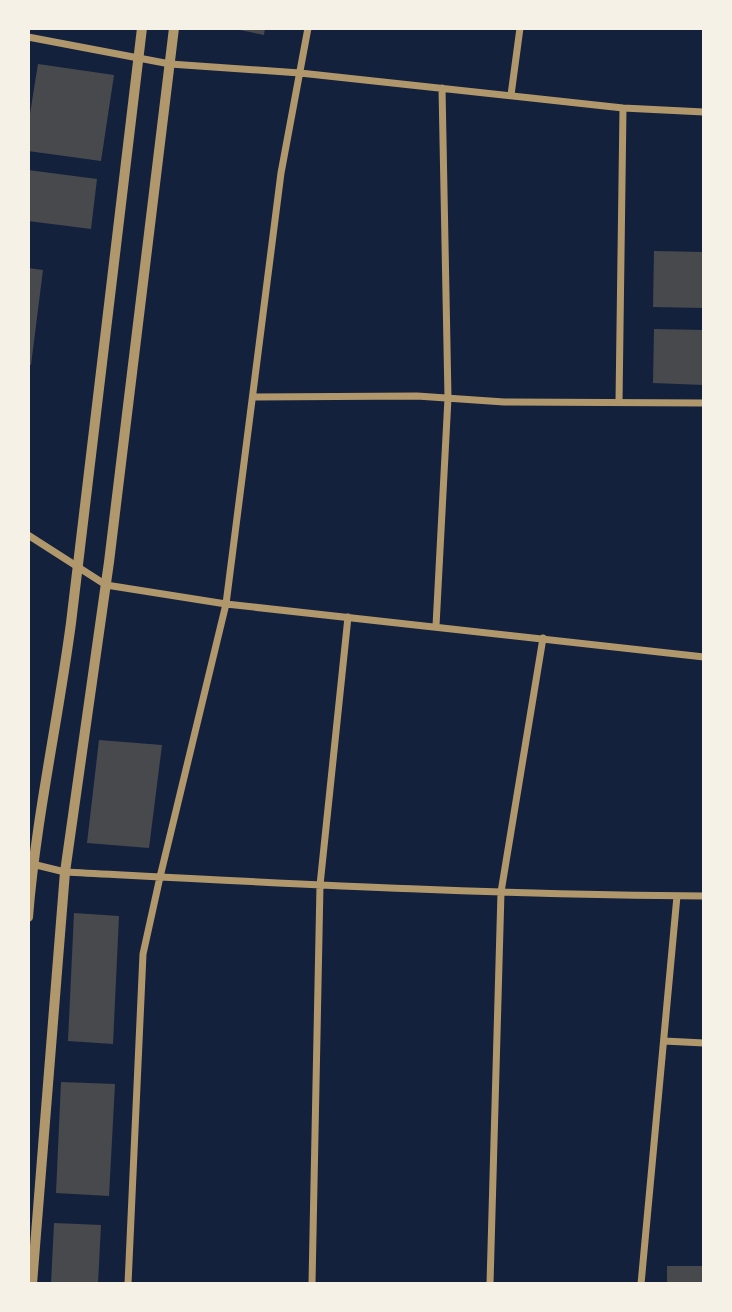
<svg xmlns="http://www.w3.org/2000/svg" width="732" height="1312" font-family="Literata,serif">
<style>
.building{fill:#48494c}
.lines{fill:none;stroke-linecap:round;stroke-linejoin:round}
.minor{stroke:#b1986c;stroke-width:7}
.tertiary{stroke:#b1986c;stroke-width:10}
</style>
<rect width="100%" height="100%" fill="#14213d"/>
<path class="building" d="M 230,28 L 265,28 L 264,35 Z
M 38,64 L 114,75 L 101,161 L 28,151 L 28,126 Z
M 28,170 L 97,179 L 91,229 L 28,221 Z
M 654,251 L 704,252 L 704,308 L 653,307 Z
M 28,268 L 43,270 L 31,365 L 28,364 Z
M 654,329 L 704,330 L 704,385 L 653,383 Z
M 99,740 L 162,745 L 149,848 L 87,843 Z
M 74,913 L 119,916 L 113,1044 L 68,1041 Z
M 61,1082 L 115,1084 L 109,1196 L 56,1193 Z
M 54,1223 L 101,1225 L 98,1284 L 51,1284 Z
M 667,1266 L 704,1266 L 704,1284 L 667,1284 Z"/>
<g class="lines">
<path class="minor" d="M 28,37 L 170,64 L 300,73 L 623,108 L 704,112
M 511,95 L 520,28
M 253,397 L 417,396 L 504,402 L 704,403
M 619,402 L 623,108
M 28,535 L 106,585 L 226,604 L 704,657
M 436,626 L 448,398 L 442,88
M 28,863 L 65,872 C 278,883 491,895 704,896
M 664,1041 L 704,1043
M 128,1284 L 143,954 L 160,877 L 226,604 L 281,173 L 308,28
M 312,1284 L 320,885 L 348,617
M 490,1284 L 501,892 L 543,638
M 641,1284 L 677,896"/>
<path class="tertiary" d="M 28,917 C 36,818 58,721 71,623 C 96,425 117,226 142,28
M 32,1284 L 65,872 L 109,562 L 174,28"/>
</g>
<rect width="732" height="1312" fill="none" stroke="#f6f1e7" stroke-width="60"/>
</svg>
